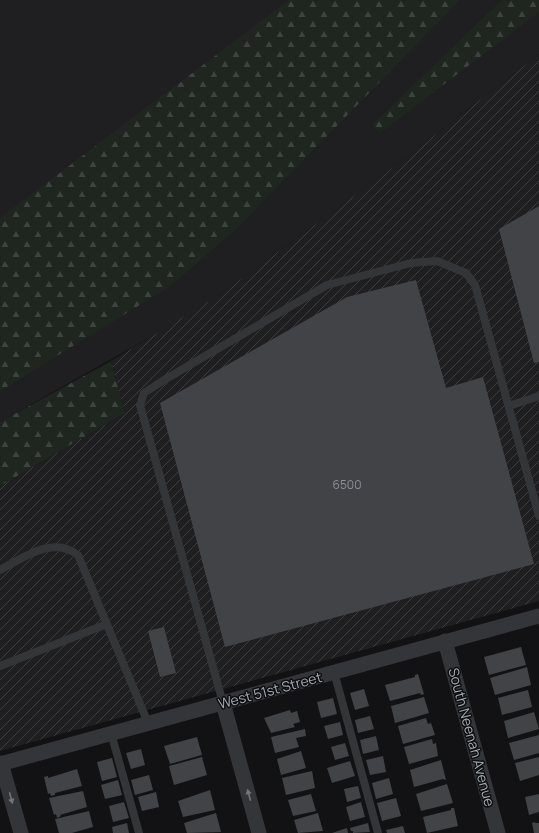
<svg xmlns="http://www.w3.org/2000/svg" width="539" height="833" font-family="Manrope,sans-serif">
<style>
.built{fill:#1f1f21}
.industrial{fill:url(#industrial-furrows)}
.forest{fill:url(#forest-firs)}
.building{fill:#414347}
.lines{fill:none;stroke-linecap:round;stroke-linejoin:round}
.lane{stroke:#343538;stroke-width:8}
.street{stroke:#343538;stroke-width:15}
.oneway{fill:#73757c}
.labels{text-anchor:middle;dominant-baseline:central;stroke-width:3;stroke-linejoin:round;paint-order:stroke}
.number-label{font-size:12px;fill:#8d9098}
.street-label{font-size:14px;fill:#a6aab3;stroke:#0d0e0f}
</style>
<defs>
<pattern id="industrial-furrows" width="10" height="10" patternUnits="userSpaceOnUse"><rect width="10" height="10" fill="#1f1f21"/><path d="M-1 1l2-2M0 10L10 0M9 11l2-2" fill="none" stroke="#3d3d3f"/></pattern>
<pattern id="forest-firs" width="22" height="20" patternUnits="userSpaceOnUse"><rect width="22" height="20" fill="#1f2620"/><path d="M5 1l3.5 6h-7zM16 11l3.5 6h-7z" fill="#3d433e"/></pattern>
</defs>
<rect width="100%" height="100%" fill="#121214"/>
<path class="built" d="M 0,0 L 539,0 L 539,54 L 399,163 L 218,296 L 177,322 L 0,422 Z"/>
<path class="industrial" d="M 539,54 L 539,601 L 0,751 L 0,486 L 125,413 L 111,361 L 218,296 L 399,163 Z"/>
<path class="forest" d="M 289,0 L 460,0 L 233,232 L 169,287 L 0,391 L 0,218 Z
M 502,0 L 539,0 L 539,12 L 380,133 L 372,125 Z
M 111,361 L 125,413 L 0,486 L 0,422 Z"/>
<path class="building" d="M 539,206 L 539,362 L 534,363 L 499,229 Z
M 416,280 L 446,388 L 483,377 L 534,564 L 225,647 L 160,403 L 347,297 Z
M 164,627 L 176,673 L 160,677 L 148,631 Z
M 521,647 L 526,665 L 489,675 L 484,657 Z
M 527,667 L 531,685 L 495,695 L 490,678 Z
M 418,674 L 424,694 L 421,695 L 420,693 L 390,701 L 385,685 L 415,677 L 415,675 Z
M 364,689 L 369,706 L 355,710 L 350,693 Z
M 528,690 L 532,707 L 502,715 L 498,698 Z
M 424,697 L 429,713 L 395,723 L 391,706 Z
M 333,698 L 337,714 L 321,718 L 317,702 Z
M 290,710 L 291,713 L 297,711 L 300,722 L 293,724 L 295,727 L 271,733 L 264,718 Z
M 534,712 L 539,729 L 508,738 L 504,721 Z
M 370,716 L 374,729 L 358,733 L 355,720 Z
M 426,718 L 428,724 L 431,723 L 435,735 L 403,744 L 398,726 Z
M 340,722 L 343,735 L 328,739 L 324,726 Z
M 305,729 L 306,736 L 296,738 L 299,747 L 275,753 L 271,737 Z
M 539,735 L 539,753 L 514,760 L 509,743 Z
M 376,736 L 379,750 L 363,754 L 360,740 Z
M 197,737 L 202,755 L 170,764 L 164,746 Z
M 432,739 L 433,744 L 436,743 L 438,756 L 409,764 L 404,747 Z
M 345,743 L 349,756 L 335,760 L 331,747 Z
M 141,749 L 145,765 L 131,769 L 126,753 Z
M 301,751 L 306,768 L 281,775 L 277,759 Z
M 383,756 L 386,772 L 370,775 L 366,760 Z
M 202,757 L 207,775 L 174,785 L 169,766 Z
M 539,757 L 539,775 L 520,781 L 515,763 Z
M 112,758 L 117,777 L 102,781 L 97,762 Z
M 441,760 L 446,780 L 443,779 L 414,787 L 410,770 Z
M 350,761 L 355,776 L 332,783 L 327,768 Z
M 77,769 L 82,786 L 55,793 L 55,795 L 51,796 L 50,793 L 48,794 L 44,777 L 48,776 L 48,778 Z
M 312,771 L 315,788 L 286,795 L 282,778 Z
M 149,775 L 153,790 L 135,795 L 131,780 Z
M 389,778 L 393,794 L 376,799 L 372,783 Z
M 118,780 L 122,795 L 105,799 L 101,785 Z
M 447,784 L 453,803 L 421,811 L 416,794 Z
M 358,786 L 361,798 L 347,802 L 344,789 Z
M 210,790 L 215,810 L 183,817 L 178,801 Z
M 83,791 L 87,807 L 60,815 L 61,816 L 57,818 L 56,814 L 54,815 L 49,798 Z
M 156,792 L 159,807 L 142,811 L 138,797 Z
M 311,794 L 316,811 L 293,816 L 288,800 Z
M 539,794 L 539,812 L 529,815 L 525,797 Z
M 396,798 L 401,816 L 382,821 L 377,803 Z
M 124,802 L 129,818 L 113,822 L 109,806 Z
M 361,802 L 365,817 L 350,821 L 346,807 Z
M 451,808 L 454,808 L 458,826 L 427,833 L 423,817 L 451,810 Z
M 89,811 L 93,827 L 72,833 L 59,833 L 55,819 Z
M 216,813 L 221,832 L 187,833 L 184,823 Z
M 318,813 L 323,831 L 298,833 L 294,820 Z
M 535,822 L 535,823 L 539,823 L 539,833 L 534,833 L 532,823 Z
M 127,823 L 129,833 L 113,833 L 112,827 Z
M 368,823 L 370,832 L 353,833 L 353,831 L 351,831 L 350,828 Z
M 403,826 L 405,833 L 387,833 L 386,830 Z
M 347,828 L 348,833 L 332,833 Z"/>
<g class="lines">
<path class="lane" d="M 509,406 L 539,396
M 0,570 C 23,558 53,535 78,555 L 148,723
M 0,666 L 107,624
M 334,672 L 378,833
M 223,703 L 140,405 L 144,393 L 164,380 L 327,285 L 411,263 L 437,261 L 466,273 L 475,285 L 539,516
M 111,733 L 139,833"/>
<path class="street" d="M 445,641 L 498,833
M 223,703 L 259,833
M 1,763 L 21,833
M 0,764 L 539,616"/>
</g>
<defs><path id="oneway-solid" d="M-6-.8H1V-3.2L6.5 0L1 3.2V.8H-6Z"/></defs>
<g class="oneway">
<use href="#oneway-solid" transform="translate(249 795) rotate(-105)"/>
<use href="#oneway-solid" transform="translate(11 798) rotate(75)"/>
</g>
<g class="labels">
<g class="number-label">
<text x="347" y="484">6500</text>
</g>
<g class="street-label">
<text transform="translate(270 690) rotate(-15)">West 51st Street</text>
<text transform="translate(472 737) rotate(75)">South Neenah Avenue</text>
</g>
</g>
</svg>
